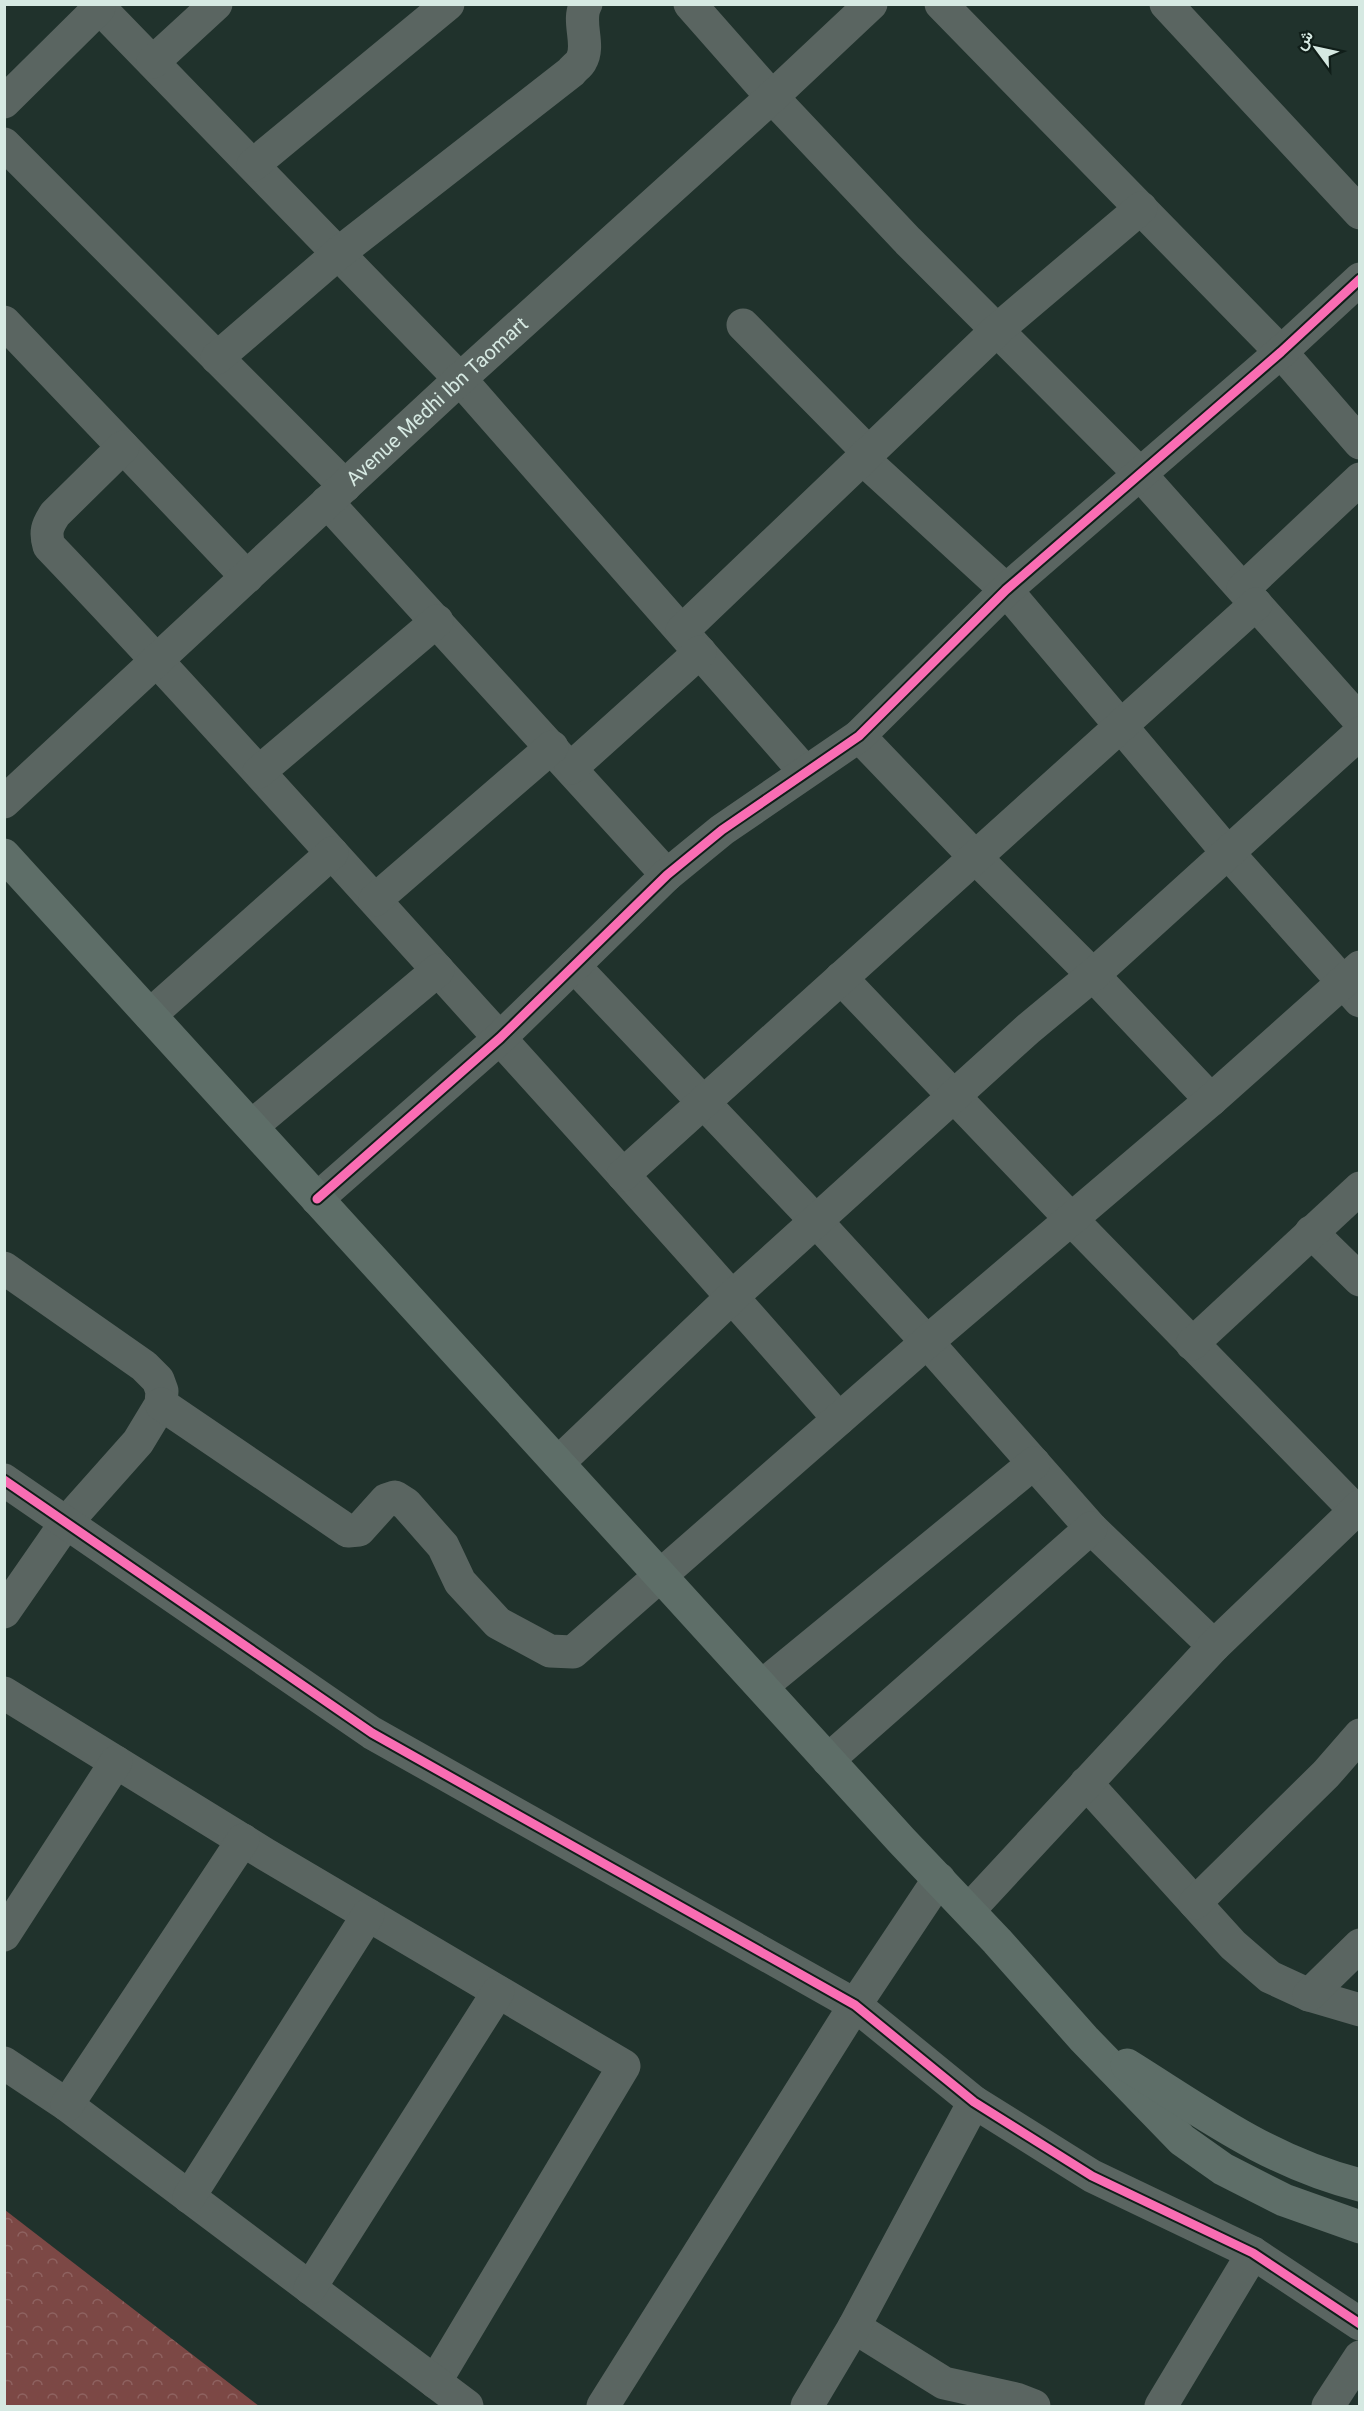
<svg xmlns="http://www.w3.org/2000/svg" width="1364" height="2411" font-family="Roboto,Vazirmatn,sans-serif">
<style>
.forest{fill:url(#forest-crowns)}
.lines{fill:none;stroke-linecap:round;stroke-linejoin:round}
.minor{stroke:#5a6561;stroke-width:33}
.major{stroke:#5e6e68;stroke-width:33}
.cycleway-casing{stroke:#101e19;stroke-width:13}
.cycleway{stroke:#f96db3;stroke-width:9}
.labels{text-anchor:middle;stroke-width:5;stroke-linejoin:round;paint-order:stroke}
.street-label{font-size:20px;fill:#d6e9e2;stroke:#101e19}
</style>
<defs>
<pattern id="forest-crowns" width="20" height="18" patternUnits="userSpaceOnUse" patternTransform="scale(1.5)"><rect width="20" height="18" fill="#7c4845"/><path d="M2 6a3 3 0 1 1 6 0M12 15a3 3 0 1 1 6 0" fill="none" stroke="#8e6260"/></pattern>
</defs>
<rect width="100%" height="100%" fill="#20322c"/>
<!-- forest -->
<polygon class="forest" points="4,2210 5,2210 259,2406 5,2406"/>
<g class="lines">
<!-- minor -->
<g class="minor">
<polyline points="96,4 460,379 805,772"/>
<polyline points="690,4 772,97 908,241 1140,474 1360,721"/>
<polyline points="941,4 1281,352 1360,443"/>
<polyline points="1166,4 1360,213"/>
<polyline points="153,62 216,4"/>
<polyline points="4,102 99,8"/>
<polyline points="4,144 345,486"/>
<polyline points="253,165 448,4"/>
<polyline points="4,322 247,577"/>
<polyline points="743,325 869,453"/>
<path d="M217 358 340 252 571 72C574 68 579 65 581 61 591 45 576 21 586 4"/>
<path d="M123 447 55 514C47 526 45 532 49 546 181 684 308 827 437 969 572 1118 707 1267 839 1419"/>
<polyline points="863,459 1006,590 1228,853 1360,1001"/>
<polyline points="327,502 667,875"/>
<polyline points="1243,589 1360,479"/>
<polyline points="682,631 997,330 1141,208"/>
<polyline points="859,736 976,858 1093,975 1211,1100"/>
<polyline points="571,768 700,652"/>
<polyline points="259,772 437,621"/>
<path id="s1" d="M4 802 460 379 772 97 871 4"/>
<polyline points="375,900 552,747"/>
<polyline points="574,966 816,1221 927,1342 1091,1528 1214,1646"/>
<polyline points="841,978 1071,1219 1355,1510"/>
<polyline points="150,1015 332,853"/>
<polyline points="252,1126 438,970"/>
<polyline points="623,1175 1256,604"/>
<polyline points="317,1199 500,1038 667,875 722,830 859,736 1006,590 1281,352 1360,279"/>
<polyline points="1311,1232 1360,1280"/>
<polyline points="4,1268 144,1366 158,1380 162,1391 161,1404 138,1442 65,1524 4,1612"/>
<polyline points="1192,1344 1360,1188"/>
<polyline points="161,1404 348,1531 359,1530 386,1500 395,1497 406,1504 443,1546 460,1582 498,1623 550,1651 573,1652 927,1342 1211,1100 1360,967"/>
<polyline points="558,1463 732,1297 1028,1029 1093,975 1360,733"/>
<polyline points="4,1480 372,1733 855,2005 974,2102 1092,2176 1253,2253 1360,2324"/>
<polyline points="762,1686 1034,1463"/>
<polyline points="4,1693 265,1854 624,2066 435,2382"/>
<polyline points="828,1760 1091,1528"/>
<polyline points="1086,1783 1233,1945 1270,1977 1309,1995 1360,2010"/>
<polyline points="1195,1903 1326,1774 1360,1735"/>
<polyline points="969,1910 1214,1646 1360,1506"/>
<polyline points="4,1935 116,1762"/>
<polyline points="1309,1995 1360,1945"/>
<polyline points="4,2063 67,2105 467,2406"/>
<polyline points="67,2105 243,1840"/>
<polyline points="189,2197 368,1915"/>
<polyline points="310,2288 498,1992"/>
<polyline points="854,2327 944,2383 1016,2399 1034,2406"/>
<polyline points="603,2406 855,2005 939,1879"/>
<polyline points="807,2406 854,2327 974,2102"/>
<polyline points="1161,2406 1253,2253"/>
<polyline points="1328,2406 1360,2357"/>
</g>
<!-- major -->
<g class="major">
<polyline points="4,855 902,1841 997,1941 1084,2039 1182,2140 1223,2169 1284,2200 1360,2227"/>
<path d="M1127 2065C1204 2113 1269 2162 1360 2185"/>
</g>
<!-- cycleway casing -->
<g class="cycleway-casing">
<g id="cycleway">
<polyline points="317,1199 500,1038 667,875 722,830 859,736 1006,590 1281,352 1360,279"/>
<polyline points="4,1480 372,1733 855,2005 974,2102 1092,2176 1253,2253 1360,2324"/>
</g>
</g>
<!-- cycleway -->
<use href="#cycleway" class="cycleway"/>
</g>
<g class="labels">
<!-- street labels -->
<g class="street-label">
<text dy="7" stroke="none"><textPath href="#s1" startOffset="590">Avenue Medhi Ibn Taomart</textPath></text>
</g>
</g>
<!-- border -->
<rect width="1364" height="2411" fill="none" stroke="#d6e9e2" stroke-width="12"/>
<!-- north arrow -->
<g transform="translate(1316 48) rotate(303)" stroke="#101e19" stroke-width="4.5" paint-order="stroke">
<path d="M0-4.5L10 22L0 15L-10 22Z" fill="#d6e9e2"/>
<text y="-9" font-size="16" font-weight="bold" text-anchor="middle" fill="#d6e9e2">ش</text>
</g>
</svg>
